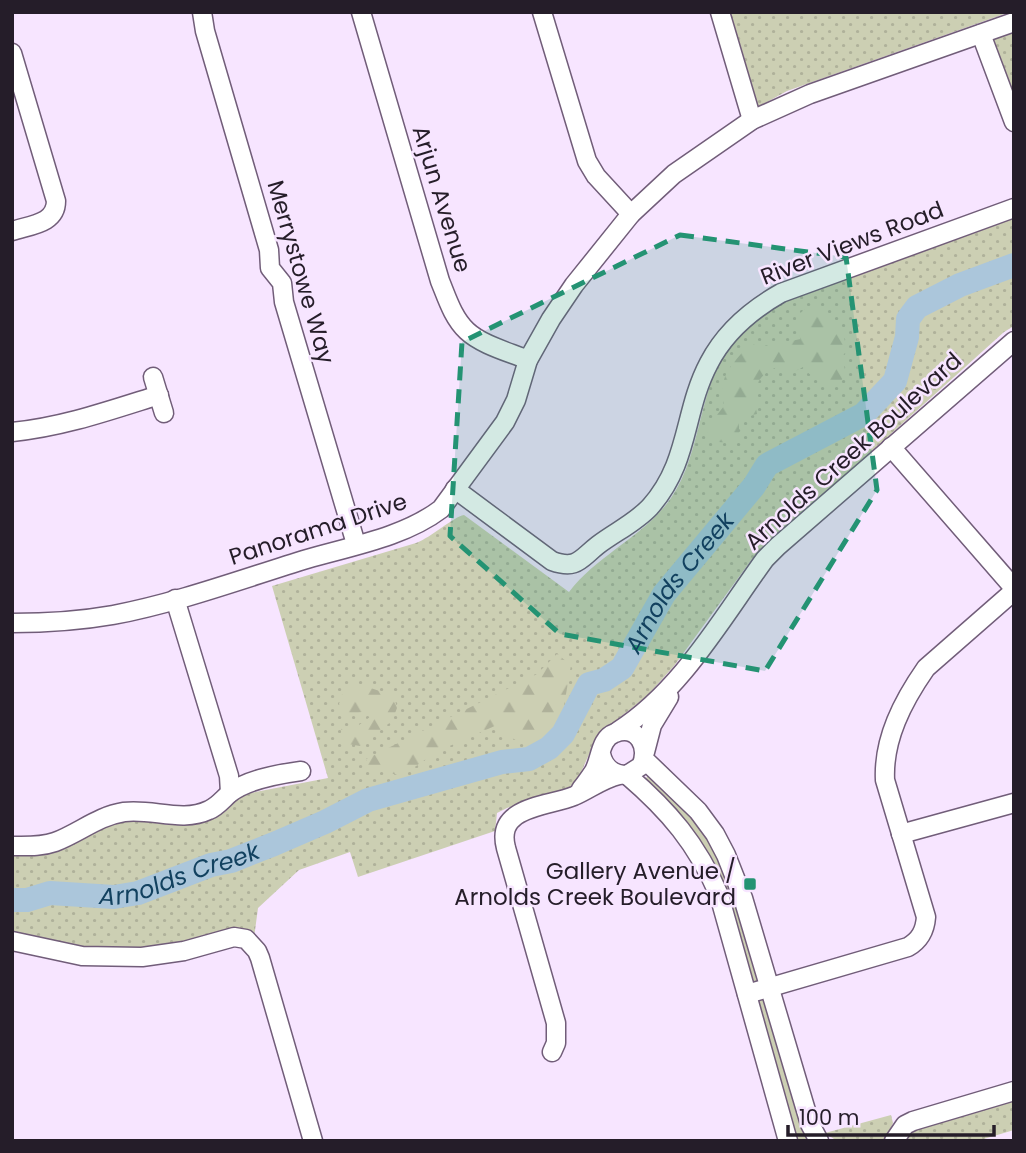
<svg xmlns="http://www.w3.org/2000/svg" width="1026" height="1153" font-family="Poppins,sans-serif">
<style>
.grass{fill:url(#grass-dots)}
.forest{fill:url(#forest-firs)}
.garden{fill:#cccfb3}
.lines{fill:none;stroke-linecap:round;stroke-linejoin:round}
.river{stroke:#abc6db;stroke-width:24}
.minor-casing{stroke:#715d79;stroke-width:21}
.minor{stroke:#fff;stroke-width:18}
.marked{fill:#249373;fill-opacity:0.2;stroke:#249373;stroke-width:5;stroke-dasharray:14 9;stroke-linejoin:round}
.poi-dot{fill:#249373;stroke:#f7e5ff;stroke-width:2.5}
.labels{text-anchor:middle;stroke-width:5;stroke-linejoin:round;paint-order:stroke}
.street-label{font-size:23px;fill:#251d29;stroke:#f7e5ff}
.poi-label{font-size:23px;fill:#251d29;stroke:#f7e5ff;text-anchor:end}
.water-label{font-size:24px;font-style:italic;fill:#12415f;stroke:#f7e5ff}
</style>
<defs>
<pattern id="grass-dots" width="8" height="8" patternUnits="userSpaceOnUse" patternTransform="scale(1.75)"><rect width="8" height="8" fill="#cccfb3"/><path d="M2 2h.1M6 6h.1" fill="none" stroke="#afb19a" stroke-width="1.8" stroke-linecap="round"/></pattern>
<pattern id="forest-firs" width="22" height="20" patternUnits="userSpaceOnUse" patternTransform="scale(1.75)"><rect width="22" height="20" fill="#cccfb3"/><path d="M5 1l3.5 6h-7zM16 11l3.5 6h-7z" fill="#afb19a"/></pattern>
</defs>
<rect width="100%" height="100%" fill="#f7e5ff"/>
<!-- grass -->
<g class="grass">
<polygon points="729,12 1010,12 787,91 758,107"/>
<polygon points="1014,30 1014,108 988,38"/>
<path d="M1014 214V326L1004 332 752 559 674 666 647 696 604 730 594 743 579 777 570 787 507 808 497 813 495 831 358 877 350 852 299 870 258 908 254 938 119 955 12 935V852L98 825 134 820 170 825 194 824 226 811 240 795 328 778 272 586 416 543C432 537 453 517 464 515L569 592C598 554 644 537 671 498 703 452 698 382 734 340 748 322 769 310 788 297Z"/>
<polygon points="1014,1097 1014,1130 977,1141 907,1141 912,1132 920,1124"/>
<polygon points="891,1115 893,1123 885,1141 837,1141 825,1133"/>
</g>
<!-- forest -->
<g class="forest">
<path d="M805 309H817L843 333 847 350 842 357 846 374 838 385C823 383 812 379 803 367L792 373 780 366C755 374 752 391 757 414L739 419V441C727 442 716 445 707 436L710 424 724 406C718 374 731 367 750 343L760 347 801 339 795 325 797 316Z"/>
<path d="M557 654 571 665 561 723 548 742C524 749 514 741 497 725L436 752 402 776 368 768 366 759 537 674Z"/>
<polygon points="362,685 394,696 397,708 392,721 360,746 342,743 341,729 359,725 370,717 362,712 345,716 339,704 344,688"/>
</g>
<!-- garden -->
<path class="garden" d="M651 770C663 789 680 804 695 821 709 837 719 854 729 873L813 1141H796L731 918 645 780Z"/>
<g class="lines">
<!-- river -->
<path class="river" id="s1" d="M12 900H27L50 893 114 897 138 893 211 865 231 861 274 844 325 822 368 800 502 762 529 759 549 748 563 734 589 684 604 680 622 668 664 594 754 486 767 465 864 414 895 381 907 337 908 319 917 307 960 285 1014 265"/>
<!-- minor casing -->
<g class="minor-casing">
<g id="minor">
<polyline points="202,12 205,31 269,250 270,268 282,283 284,302 356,544"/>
<path d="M361 12 440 281C447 298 453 318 467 331 482 345 509 352 528 360"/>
<polyline points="542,12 587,161 596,176 631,214"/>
<polyline points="720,12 752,120"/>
<polyline points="981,34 1014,122"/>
<path d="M12 53 56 201C56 224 30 225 12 231"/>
<polyline points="153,377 164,413"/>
<path d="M12 432C63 427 111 410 159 395"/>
<polyline points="891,447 1014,588"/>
<path d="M455 489 552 561C577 570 580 559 598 545 615 532 635 523 650 507 690 462 683 412 709 363 725 332 751 310 781 293L1014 208"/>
<polyline points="175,599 229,776 230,793"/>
<path d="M12 623C46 623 79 621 113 615 177 603 245 578 307 559 352 546 404 537 441 509L505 422 516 400 528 360 551 319 574 285 631 214 674 174 752 120 810 94 1014 22"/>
<path d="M618 731C681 691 722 618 765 559L778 546 1014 341"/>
<polyline points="645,752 652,725 669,697"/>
<polyline points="644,759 698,811 715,834 726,855 743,898 810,1124 819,1141"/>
<path d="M627 775C669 811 697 844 719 895L788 1141"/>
<path d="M581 789C586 783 590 777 594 771 601 758 600 738 615 733 638 724 650 748 641 766L627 775C613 775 604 768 601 754"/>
<polyline points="901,834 1014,803"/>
<path d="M12 846C26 846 41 847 55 842 79 833 98 816 124 812 152 808 182 823 209 810 217 807 223 799 230 793 248 779 279 774 301 771"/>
<polyline points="12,941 82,956 142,957 184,951 234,937 246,939 257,951 260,958 313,1141"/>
<path d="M747 994 908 947C920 940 925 931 926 917L885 780C883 739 903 701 926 668L1014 591"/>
<path d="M552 1052 556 1043V1023L506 848C495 806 547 807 574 796 590 789 602 779 619 775"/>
<polyline points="894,1141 905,1125 913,1121 1014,1091"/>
</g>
</g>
<!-- minor -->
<use href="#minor" class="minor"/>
</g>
<!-- marked area -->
<path class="marked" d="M680 235 846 257 877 490 765 671 560 634 450 536 462 342Z"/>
<!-- markers -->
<rect class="poi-dot" x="743" y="877" width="14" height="14" rx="3.5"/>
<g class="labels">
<!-- street labels -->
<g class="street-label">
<text transform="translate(442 199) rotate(73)" y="8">Arjun Avenue</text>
<text transform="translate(852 243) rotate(-21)" y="8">River Views Road</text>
<text transform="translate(301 272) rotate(74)" y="8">Merrystowe Way</text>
<text transform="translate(853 451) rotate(-42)" y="8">Arnolds Creek Boulevard</text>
<text transform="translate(318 529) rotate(-18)" y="8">Panorama Drive</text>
</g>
<!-- poi labels -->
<g class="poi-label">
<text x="736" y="879">Gallery Avenue /<tspan x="736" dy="26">Arnolds Creek Boulevard</tspan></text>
</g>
<!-- water labels -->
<g class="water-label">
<text dy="8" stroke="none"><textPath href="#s1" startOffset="782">Arnolds Creek</textPath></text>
<text dy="8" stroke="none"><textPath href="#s1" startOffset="172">Arnolds Creek</textPath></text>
</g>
</g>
<!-- border -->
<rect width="1026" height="1153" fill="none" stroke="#251d29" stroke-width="28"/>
<!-- scale -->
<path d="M788 1125v10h206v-10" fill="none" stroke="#251d29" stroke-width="3.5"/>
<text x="799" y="1125" font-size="21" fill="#251d29" stroke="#f7e5ff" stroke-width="5" paint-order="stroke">100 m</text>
</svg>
